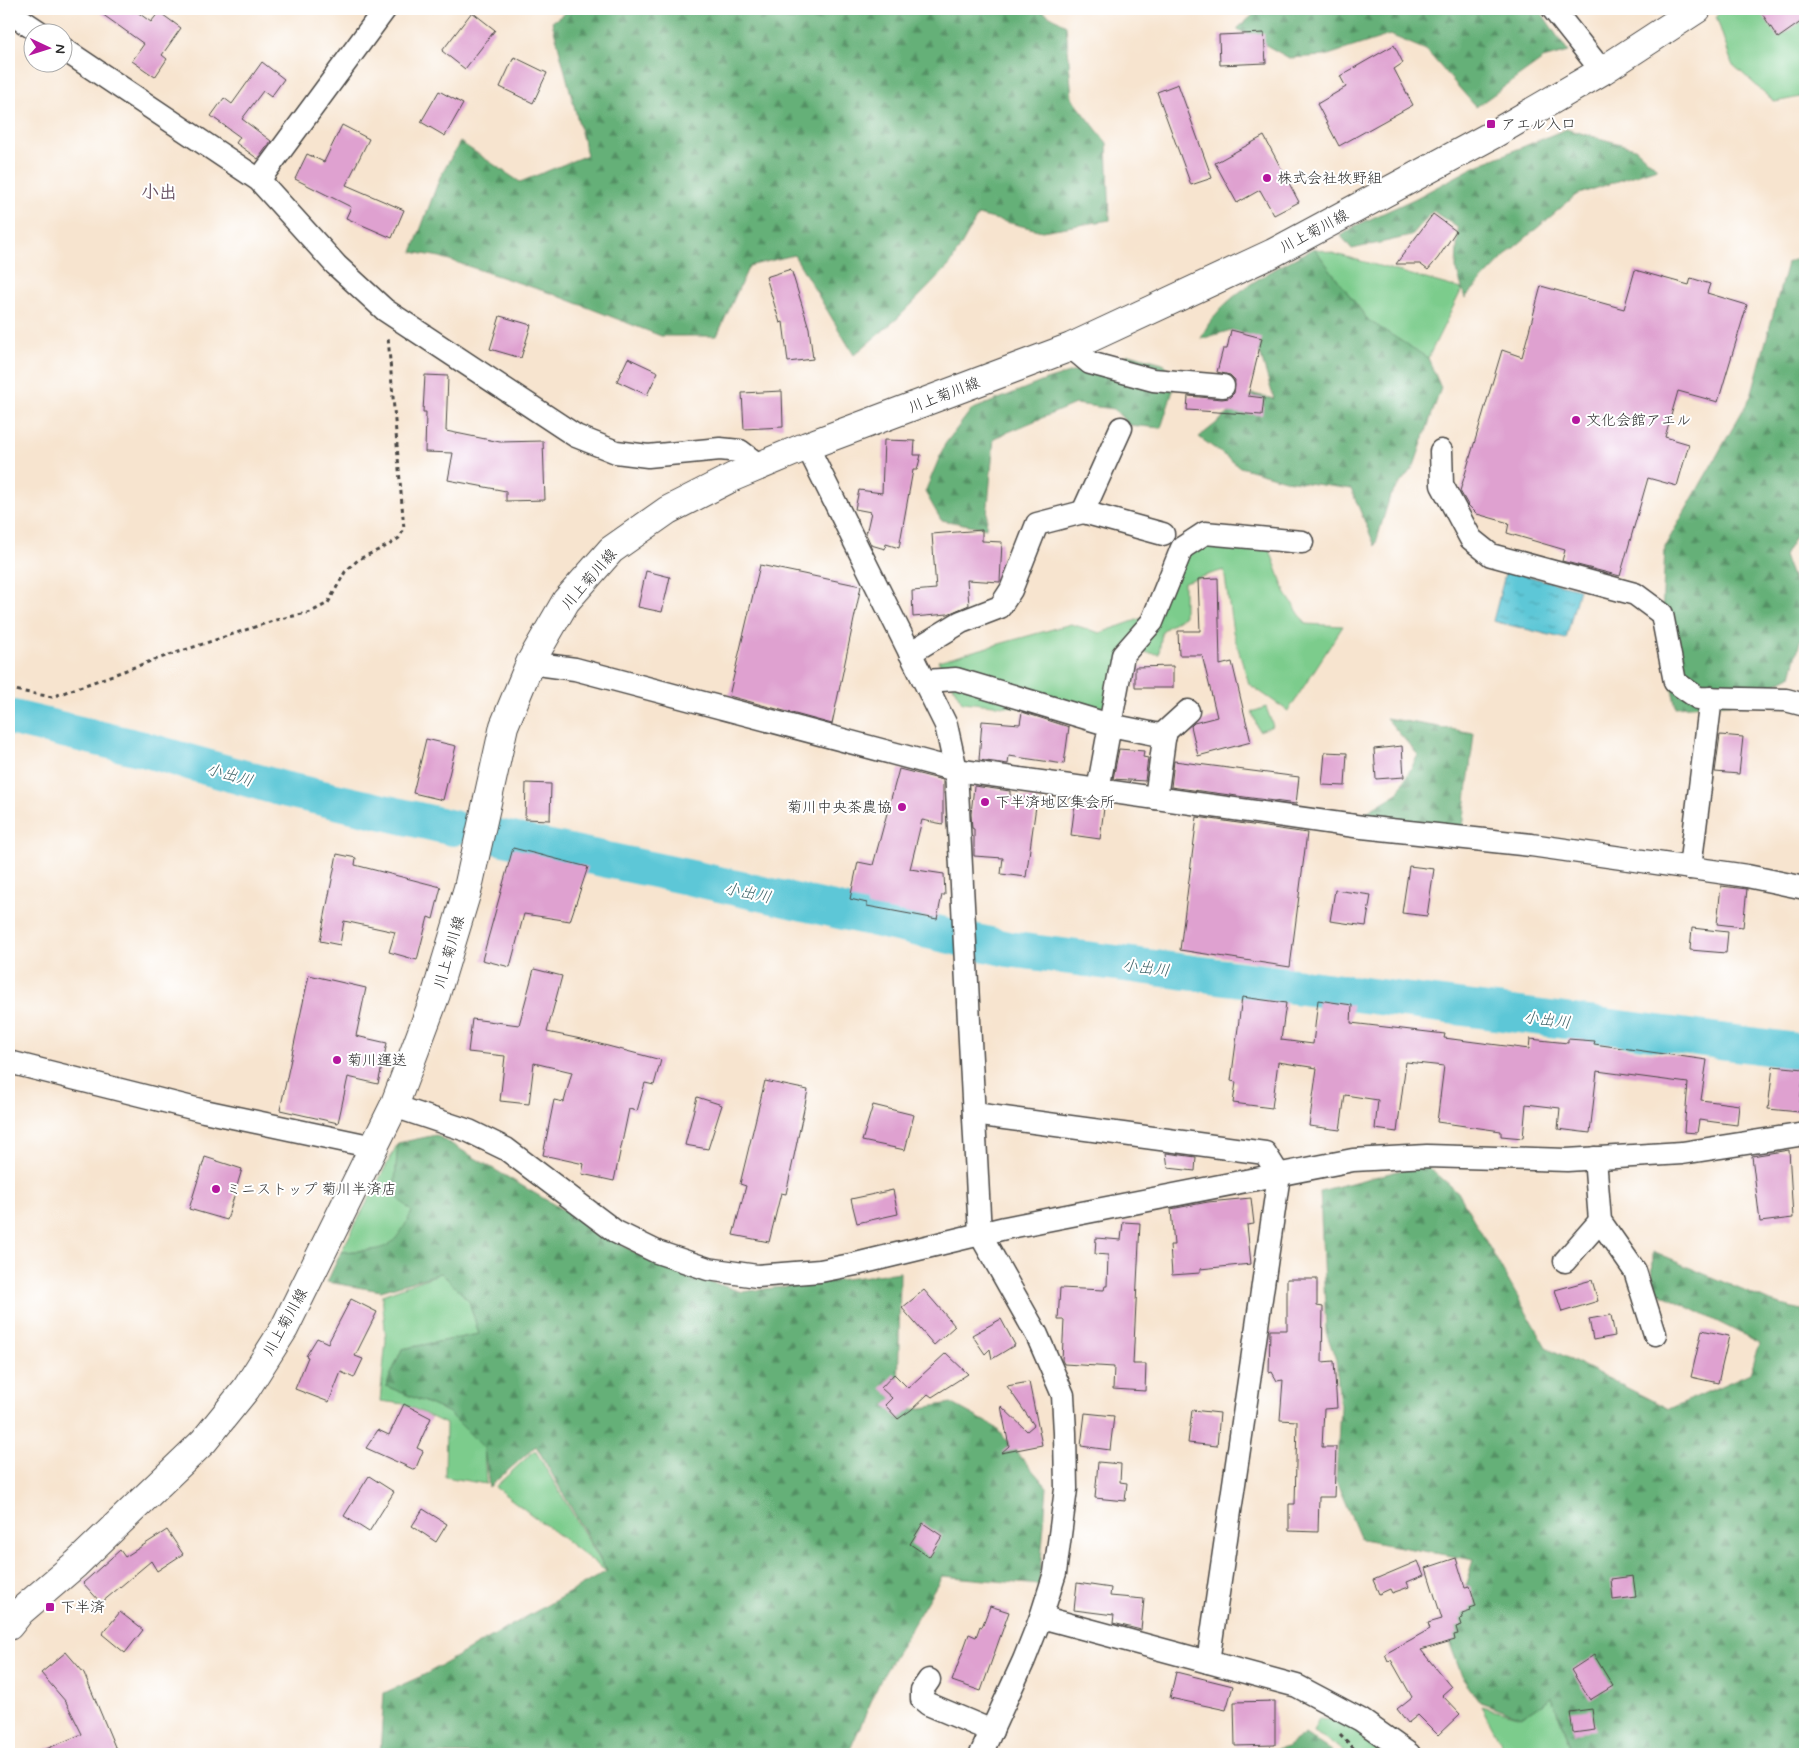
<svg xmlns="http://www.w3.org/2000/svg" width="1814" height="1763" font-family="Mynerve,'Klee One',sans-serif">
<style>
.grass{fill:#7ccc8c;stroke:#547c5c}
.forest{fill:url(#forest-firs);stroke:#486e52}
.water{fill:url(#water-ripples);stroke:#447981}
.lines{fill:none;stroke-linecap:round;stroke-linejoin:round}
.river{stroke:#5dc7d7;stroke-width:36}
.building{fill:#dfa1d0}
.minor-casing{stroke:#4a4744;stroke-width:25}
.major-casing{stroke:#4a4744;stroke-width:30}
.path{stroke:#4a4744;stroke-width:3;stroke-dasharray:4 4;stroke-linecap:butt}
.minor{stroke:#fff;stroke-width:22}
.major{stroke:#fff;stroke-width:28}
.poi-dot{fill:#b5179e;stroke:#fff;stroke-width:2}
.labels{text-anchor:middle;stroke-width:4;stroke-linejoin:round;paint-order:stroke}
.poi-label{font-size:15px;fill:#2b2b2b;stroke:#fff;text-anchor:start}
.street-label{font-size:15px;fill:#2b2b2b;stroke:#fff}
.water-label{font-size:16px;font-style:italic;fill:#3c6267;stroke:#fff}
.quarter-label{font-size:18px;font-weight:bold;fill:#6a5465;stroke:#fff}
</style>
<defs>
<pattern id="forest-firs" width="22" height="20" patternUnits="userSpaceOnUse" patternTransform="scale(1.25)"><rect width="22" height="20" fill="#65b078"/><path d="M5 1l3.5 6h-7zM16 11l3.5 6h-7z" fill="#538f63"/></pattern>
<pattern id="water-ripples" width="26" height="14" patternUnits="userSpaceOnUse" patternTransform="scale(1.25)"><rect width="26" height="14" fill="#5dc7d7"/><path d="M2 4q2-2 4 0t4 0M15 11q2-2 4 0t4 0" fill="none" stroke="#4da2af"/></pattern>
</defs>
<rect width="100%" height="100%" fill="#fff"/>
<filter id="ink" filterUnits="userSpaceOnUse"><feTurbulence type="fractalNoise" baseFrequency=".02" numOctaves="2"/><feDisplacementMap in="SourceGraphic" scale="10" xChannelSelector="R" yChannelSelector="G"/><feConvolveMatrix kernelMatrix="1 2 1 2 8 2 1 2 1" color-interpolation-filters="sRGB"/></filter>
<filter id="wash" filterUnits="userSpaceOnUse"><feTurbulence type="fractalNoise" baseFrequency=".0096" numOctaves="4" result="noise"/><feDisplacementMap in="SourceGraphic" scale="20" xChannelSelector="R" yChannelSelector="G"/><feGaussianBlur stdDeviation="1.12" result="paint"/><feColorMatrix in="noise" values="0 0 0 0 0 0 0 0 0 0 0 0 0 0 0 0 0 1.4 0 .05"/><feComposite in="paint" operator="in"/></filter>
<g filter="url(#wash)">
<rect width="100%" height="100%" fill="#f7e4cf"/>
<!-- grass -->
<g class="grass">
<polygon points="1724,9 1805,9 1805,96 1775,102 1732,64 1716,16"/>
<polygon points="1314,248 1462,289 1428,358 1400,345 1368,320"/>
<polygon points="1267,542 1286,594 1306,624 1343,626 1288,711 1249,684 1233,632 1224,570 1184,582 1184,616 1162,631 1159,654 1137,652 1109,716 962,702 938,661 1071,624 1100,633 1145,617 1175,546"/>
<polygon points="1266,707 1273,726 1259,731 1252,712"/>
<polygon points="398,1143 394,1194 412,1212 402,1233 385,1249 341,1252"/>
<polygon points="441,1273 469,1301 479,1334 402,1349 386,1386 448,1412 484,1448 486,1484 445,1477 446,1424 404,1404 380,1401 386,1340 382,1295"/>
<polygon points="535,1450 607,1572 495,1487"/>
<polygon points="1552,1697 1572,1752 1566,1754 1507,1754 1481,1706 1522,1717"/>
<polygon points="1319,1718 1345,1720 1394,1754 1346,1754 1330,1741 1313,1732"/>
</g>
<!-- forest -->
<g class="forest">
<polygon points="571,9 1038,9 1066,25 1072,98 1107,143 1110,220 1042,231 978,215 950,265 899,317 854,355 794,255 749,266 717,336 661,336 553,294 440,257 412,252 440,177 460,142 520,182 587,155 552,22"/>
<polygon points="1260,9 1539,9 1568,52 1543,59 1476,107 1426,50 1390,35 1325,56 1289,58 1237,29"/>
<polygon points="1566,129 1635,148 1657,168 1576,195 1509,252 1465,298 1456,268 1458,228 1433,211 1411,236 1352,249 1341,236 1355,226 1414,199 1474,167"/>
<path d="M1314 248 1368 320 1428 358 1441 388 1414 466 1390 496 1375 546 1351 489 1285 480 1240 467 1199 437 1253 394 1274 399 1256 340 1231 330 1201 339C1217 296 1275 269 1314 248Z"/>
<polygon points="1805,254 1805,519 1784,556 1805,610 1805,622 1791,676 1738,703 1676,707 1661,640 1665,546 1751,396 1787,263"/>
<polygon points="1130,354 1163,363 1176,381 1161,428 1129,425 1114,409 1075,404 994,438 986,528 941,520 925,492 945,444 971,410 1046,380"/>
<polygon points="1386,718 1474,733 1463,827 1360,816 1398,793 1418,755"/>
<path d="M436 1135 653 1263 742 1292 900 1272 898 1412 951 1403 995 1427 1047 1487 1039 1585 942 1576 881 1679 848 1754H380L384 1693 426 1674 607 1571 536 1446 489 1487 484 1448 448 1412 386 1386 402 1349 479 1334 469 1301 441 1273 381 1291 327 1282 341 1252C384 1249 391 1254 412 1212L394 1194 398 1143Z"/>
<polygon points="1425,1164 1458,1192 1546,1347 1669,1409 1750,1373 1760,1343 1652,1289 1653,1252 1770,1302 1805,1311 1805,1754 1568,1754 1572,1751 1552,1697 1522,1717 1480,1702 1463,1679 1449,1641 1474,1560 1361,1540 1336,1481 1340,1406 1336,1360 1326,1332 1320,1191"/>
<polygon points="1305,1734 1331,1751 1331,1754 1262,1754 1287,1747"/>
</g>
<!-- water -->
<polygon class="water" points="1506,571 1579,589 1566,639 1493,621"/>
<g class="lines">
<!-- river -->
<g class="river">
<polyline points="9,717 143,749 283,789 453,828"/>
<polyline points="494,836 692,878 1008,949 1805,1052"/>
</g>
</g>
<g id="blocks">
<!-- building -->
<g class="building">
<polygon points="95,9 133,9 151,22 159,12 181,28 162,55 167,59 155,77 132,61 144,44"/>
<polygon points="1759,9 1805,9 1805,19 1778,38"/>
<polygon points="472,12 495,30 465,69 442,51"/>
<polygon points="1264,33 1266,63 1220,65 1219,35"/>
<polygon points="1394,45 1403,63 1394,69 1413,105 1339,146 1317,104 1346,87 1340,76"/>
<polygon points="514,57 547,73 533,103 500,87"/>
<polygon points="262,62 284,79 271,97 263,91 242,119 271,141 258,159 236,143 240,137 211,116 224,98 232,104"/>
<polygon points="1178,84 1212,178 1191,185 1157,92"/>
<polygon points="439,91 463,104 445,136 421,122"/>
<polygon points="342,125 369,139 346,185 404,210 392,238 346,218 351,207 295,179 307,154 324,162"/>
<polygon points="1264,136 1299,202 1274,215 1260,190 1237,203 1215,163"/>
<polygon points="1433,214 1456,231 1438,258 1428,270 1420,264 1396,264"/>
<polygon points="791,269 809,328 813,359 788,362 783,322 780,323 766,277"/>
<polygon points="1635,270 1689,285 1691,278 1710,284 1707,293 1747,305 1718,402 1678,391 1665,437 1689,444 1677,486 1648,478 1620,576 1562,561 1565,550 1507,533 1509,523 1477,514 1468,505 1460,491 1502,350 1522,357 1541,286 1624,309"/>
<polygon points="500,316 531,325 521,358 490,349"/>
<polygon points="1231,330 1262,338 1248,396 1264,398 1262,415 1187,410 1188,396 1222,399 1229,398 1234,393 1235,380 1230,375 1217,372 1223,349 1227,349"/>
<polygon points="628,358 658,372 647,395 617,381"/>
<polygon points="425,375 448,376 446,431 500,442 543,441 545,500 506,501 506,491 448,480 453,453 425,452 426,412 423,412"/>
<polygon points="782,391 783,427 744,429 742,393"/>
<polygon points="884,440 915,441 914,455 921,455 917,470 913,470 899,548 886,544 885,549 871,545 866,534 871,512 855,509 859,490 882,493"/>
<polygon points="982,530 982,541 1002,542 1000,582 967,580 969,605 948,614 913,617 912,591 936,589 932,534"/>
<polygon points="760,565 861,586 832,724 729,696"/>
<polygon points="646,571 670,577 662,612 638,607"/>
<polygon points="1218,578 1220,665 1232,662 1251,742 1198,756 1191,726 1194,723 1217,717 1202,655 1179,655 1178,631 1200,631 1198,579"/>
<polygon points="1173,666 1173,688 1135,688 1135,667"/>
<polygon points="1022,712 1069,727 1064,764 1009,756 1008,764 979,760 982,721 1020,724"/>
<polygon points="1720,735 1743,737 1739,774 1715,772"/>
<polygon points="426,739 456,746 443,800 413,793"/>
<polygon points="1402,746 1404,777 1376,779 1374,749"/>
<polygon points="1119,749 1144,751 1143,757 1148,758 1145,781 1113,779"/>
<polygon points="1325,752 1347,753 1345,786 1322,785"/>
<polygon points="1174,761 1299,777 1296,804 1171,787"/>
<polygon points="899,769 943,780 943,824 922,820 910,869 944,874 945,895 942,895 937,919 867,906 867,903 850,899 858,862 873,865"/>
<polygon points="526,783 551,784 550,820 525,819"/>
<polygon points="974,786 1010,791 1010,796 1037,799 1026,877 1001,874 1003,858 974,856 974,829 972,828 971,814"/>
<polygon points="1075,804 1104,808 1100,839 1071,835"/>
<polygon points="1197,817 1307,833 1290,967 1180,950"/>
<polygon points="513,848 588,867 570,921 524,914 510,967 482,960"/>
<polygon points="337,854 356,858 355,865 441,887 433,919 428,917 417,960 389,952 395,932 344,921 340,945 320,941"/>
<polygon points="1409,866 1434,869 1427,916 1402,913"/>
<polygon points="1721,886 1747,889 1743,927 1717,924"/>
<polygon points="1335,890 1371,895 1366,926 1330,921"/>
<polygon points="1692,928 1728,932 1726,953 1690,950"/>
<polygon points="534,969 562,976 547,1032 581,1039 661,1060 654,1085 645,1083 637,1111 629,1109 614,1181 582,1174 584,1164 543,1155 554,1100 564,1102 572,1072 534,1063 529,1104 500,1101 505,1056 468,1052 472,1019 519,1025"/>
<polygon points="309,975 366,988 356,1036 387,1043 378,1084 348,1077 338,1123 280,1110"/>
<polygon points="1242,997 1286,1003 1281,1040 1313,1044 1318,1000 1352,1005 1351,1023 1445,1034 1444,1038 1529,1049 1530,1039 1568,1043 1568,1039 1595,1041 1594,1044 1707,1060 1701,1100 1739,1105 1737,1125 1699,1120 1697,1133 1684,1132 1688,1083 1597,1071 1590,1133 1558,1129 1560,1108 1526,1104 1523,1138 1501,1136 1501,1131 1437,1122 1444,1066 1406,1062 1397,1132 1375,1129 1378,1100 1345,1095 1340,1130 1309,1126 1317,1068 1278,1062 1272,1108 1233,1103 1236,1082 1231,1081"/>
<polygon points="1773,1066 1804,1069 1799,1112 1768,1109"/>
<polygon points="765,1081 808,1090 786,1194 781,1193 769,1242 733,1235 746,1186 740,1184"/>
<polygon points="697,1097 722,1105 708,1149 685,1145"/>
<polygon points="873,1105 914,1115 905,1150 862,1141"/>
<polygon points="1789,1150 1793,1218 1760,1222 1752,1156"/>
<polygon points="1166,1153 1196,1157 1195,1171 1168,1168"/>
<polygon points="205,1157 242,1169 227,1220 189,1209"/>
<polygon points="893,1190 898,1214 857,1223 851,1199"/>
<polygon points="1251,1198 1254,1224 1247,1225 1251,1264 1200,1269 1200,1273 1172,1275 1170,1245 1174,1245 1171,1209 1208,1202"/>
<polygon points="1123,1222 1140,1223 1133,1364 1146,1364 1145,1391 1113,1389 1114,1367 1064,1364 1062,1360 1064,1320 1058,1320 1060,1288 1104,1290 1105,1286 1107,1286 1108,1255 1095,1254 1096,1238 1121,1240"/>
<polygon points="1287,1279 1317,1279 1317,1306 1323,1307 1322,1362 1334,1361 1337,1408 1324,1409 1322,1447 1336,1447 1334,1497 1319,1497 1318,1532 1289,1531 1289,1504 1295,1504 1297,1421 1280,1420 1283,1380 1277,1381 1272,1372 1269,1373 1270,1330 1287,1330"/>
<polygon points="1592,1280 1598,1301 1562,1312 1555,1290"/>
<polygon points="924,1290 955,1326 934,1345 902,1308"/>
<polygon points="351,1299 377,1312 355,1356 363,1359 354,1378 341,1372 329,1402 295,1389 308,1357 306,1356 317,1338 328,1343"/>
<polygon points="1611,1315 1615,1336 1593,1340 1589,1319"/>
<polygon points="1001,1319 1015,1345 992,1359 990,1349 985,1354 972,1335"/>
<polygon points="1702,1330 1729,1336 1718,1383 1691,1377"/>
<polygon points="946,1353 968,1374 932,1397 928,1394 911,1410 898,1419 885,1405 892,1398 881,1388 894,1374 908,1388"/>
<polygon points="1029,1382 1042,1445 1001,1453 1009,1446 1001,1406 1027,1431 1034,1425 1007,1386"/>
<polygon points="404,1404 431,1418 417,1448 423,1451 415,1470 366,1448 378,1430 389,1435"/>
<polygon points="1192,1410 1220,1413 1217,1446 1188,1443"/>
<polygon points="1085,1413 1114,1416 1110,1450 1081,1446"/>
<polygon points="1098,1462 1121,1464 1120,1482 1127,1483 1125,1501 1095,1498"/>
<polygon points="369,1476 394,1492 369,1532 344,1516"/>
<polygon points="423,1509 447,1524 436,1542 412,1526"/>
<polygon points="923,1523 942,1536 929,1557 910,1544"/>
<polygon points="167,1530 183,1554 157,1571 151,1561 101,1603 83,1583 120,1550 125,1557"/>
<polygon points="1456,1558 1465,1587 1470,1586 1476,1606 1470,1608 1471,1611 1462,1614 1463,1618 1460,1619 1462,1625 1456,1627 1458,1634 1454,1635 1455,1640 1421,1650 1451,1687 1442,1695 1460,1714 1438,1735 1418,1715 1408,1723 1397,1709 1412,1697 1391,1660 1388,1661 1385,1654 1430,1629 1428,1623 1442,1619 1426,1568"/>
<polygon points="1418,1561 1424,1575 1407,1582 1409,1587 1392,1593 1390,1589 1379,1594 1373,1580"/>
<polygon points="1633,1576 1636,1597 1613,1600 1611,1579"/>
<polygon points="1077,1583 1111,1588 1110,1596 1144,1599 1141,1630 1113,1623 1114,1615 1074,1610"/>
<polygon points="990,1606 1009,1612 981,1691 952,1681 969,1634 976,1637 980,1626 982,1627"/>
<polygon points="120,1612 143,1630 125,1653 102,1634"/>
<polygon points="66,1652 84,1673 118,1754 34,1754 82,1734 66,1702 41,1673"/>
<polygon points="1594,1655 1613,1686 1590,1700 1571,1670"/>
<polygon points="1176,1672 1233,1686 1226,1710 1170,1698"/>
<polygon points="1275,1701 1275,1745 1235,1746 1234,1702"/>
<polygon points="1592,1709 1595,1730 1573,1733 1570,1712"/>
</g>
</g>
</g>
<g filter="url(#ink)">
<use href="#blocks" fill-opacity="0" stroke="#4a4744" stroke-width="1"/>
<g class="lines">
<!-- minor casing -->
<g class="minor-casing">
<g id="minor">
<polyline points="1553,9 1602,71"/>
<polyline points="9,12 39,32"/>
<polyline points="62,48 259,180 336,265 385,310 576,436 616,452 648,456 720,449 740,451 761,467"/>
<polyline points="259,180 385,9"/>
<polyline points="1071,347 1090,363 1153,380 1223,386"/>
<polyline points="1121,428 1083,512 1163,534"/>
<polyline points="807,446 946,725 956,770 980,1234 1037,1335 1063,1395 1065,1433 1066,1489 1055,1573 1041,1617 1024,1660 981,1754"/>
<polyline points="1441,451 1442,485 1471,539 1491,555 1635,594 1662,614 1675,682 1698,698 1786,700 1805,705"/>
<polyline points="910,653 961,622 1000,607 1011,590 1037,524 1083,512"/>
<polyline points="530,663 575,669 956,770 1362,827 1531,845 1747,876 1805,888"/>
<polyline points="926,681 956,679 1110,725 1165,736"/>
<polyline points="1098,790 1123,655 1152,622 1182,548 1205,533 1302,542"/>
<polyline points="1156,798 1165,732 1188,711"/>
<polyline points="1690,868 1711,698"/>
<polyline points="9,1062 204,1111 374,1147"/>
<polyline points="394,1106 469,1131 506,1149 616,1232 657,1252 708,1269 757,1276 820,1271 856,1264 1005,1228 1353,1160 1427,1156 1567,1160 1682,1153 1805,1134"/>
<polyline points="974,1114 1265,1153 1279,1175 1208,1662"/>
<polyline points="1595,1158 1600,1221 1635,1271 1655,1334"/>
<polyline points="1565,1261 1600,1221"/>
<polyline points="1041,1617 1297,1686 1361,1720 1409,1754"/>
<polyline points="929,1680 922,1690 922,1699 928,1704 992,1731"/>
</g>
</g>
<!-- major casing -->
<g class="major-casing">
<polyline id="major" points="9,1626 21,1611 76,1564 204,1441 246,1389 284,1329 394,1106 436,994 468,888 504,726 530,663 566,601 611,550 668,510 733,477 807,446 1071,347 1273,253 1494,134 1602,71 1697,9"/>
</g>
<!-- path -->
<g class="path">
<polyline points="9,689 52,697 154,660 276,620 311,612 328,603 345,572 359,559 389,545 399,538 404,529 388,337"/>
<polyline points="1340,1734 1359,1754"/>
</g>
<!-- minor -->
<use href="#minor" class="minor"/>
<!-- major -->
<use href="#major" class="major"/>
</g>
</g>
<!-- markers -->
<g class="poi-dot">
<rect x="1486" y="119" width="10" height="10" rx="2.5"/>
<circle cx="1267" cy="178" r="5"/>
<circle cx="1576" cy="420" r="5"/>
<circle cx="985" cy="802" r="5"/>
<circle cx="902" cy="807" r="5"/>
<circle cx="337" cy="1060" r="5"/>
<circle cx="216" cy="1189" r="5"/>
<rect x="45" y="1602" width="10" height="10" rx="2.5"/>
</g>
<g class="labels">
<!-- poi labels -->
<g class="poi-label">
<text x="1501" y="129">アエル入口</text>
<text x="1277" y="183">株式会社牧野組</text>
<text x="1586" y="425">文化会館アエル</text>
<text x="995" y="807">下半済地区集会所</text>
<text x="892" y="812" text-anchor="end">菊川中央茶農協</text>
<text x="347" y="1065">菊川運送</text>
<text x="226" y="1194">ミニストップ 菊川半済店</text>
<text x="60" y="1612">下半済</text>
</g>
<!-- street labels -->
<g class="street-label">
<text transform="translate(1314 231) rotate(-28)" y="5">川上菊川線</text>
<text transform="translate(944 395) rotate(-21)" y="5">川上菊川線</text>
<text transform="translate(589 579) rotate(-49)" y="5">川上菊川線</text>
<text transform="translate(449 952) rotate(-74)" y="5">川上菊川線</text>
<text transform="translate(285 1322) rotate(-61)" y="5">川上菊川線</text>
</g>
<!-- water labels -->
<g class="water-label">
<text transform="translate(230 774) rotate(16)" y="6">小出川</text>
<text transform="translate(748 892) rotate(12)" y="6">小出川</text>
<text transform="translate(1146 967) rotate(7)" y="6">小出川</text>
<text transform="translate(1547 1019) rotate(7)" y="6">小出川</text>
</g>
<!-- quarter labels -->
<g class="quarter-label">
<text x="159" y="198">小出</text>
</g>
</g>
<!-- margin -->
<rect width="1814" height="1763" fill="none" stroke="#fff" stroke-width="30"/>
<!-- north arrow -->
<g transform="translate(48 48) rotate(94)"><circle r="24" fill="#ffffff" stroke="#aaaaaa"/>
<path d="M0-4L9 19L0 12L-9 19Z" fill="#b5179e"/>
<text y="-8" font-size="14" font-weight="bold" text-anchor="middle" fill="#2b2b2b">N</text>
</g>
</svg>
